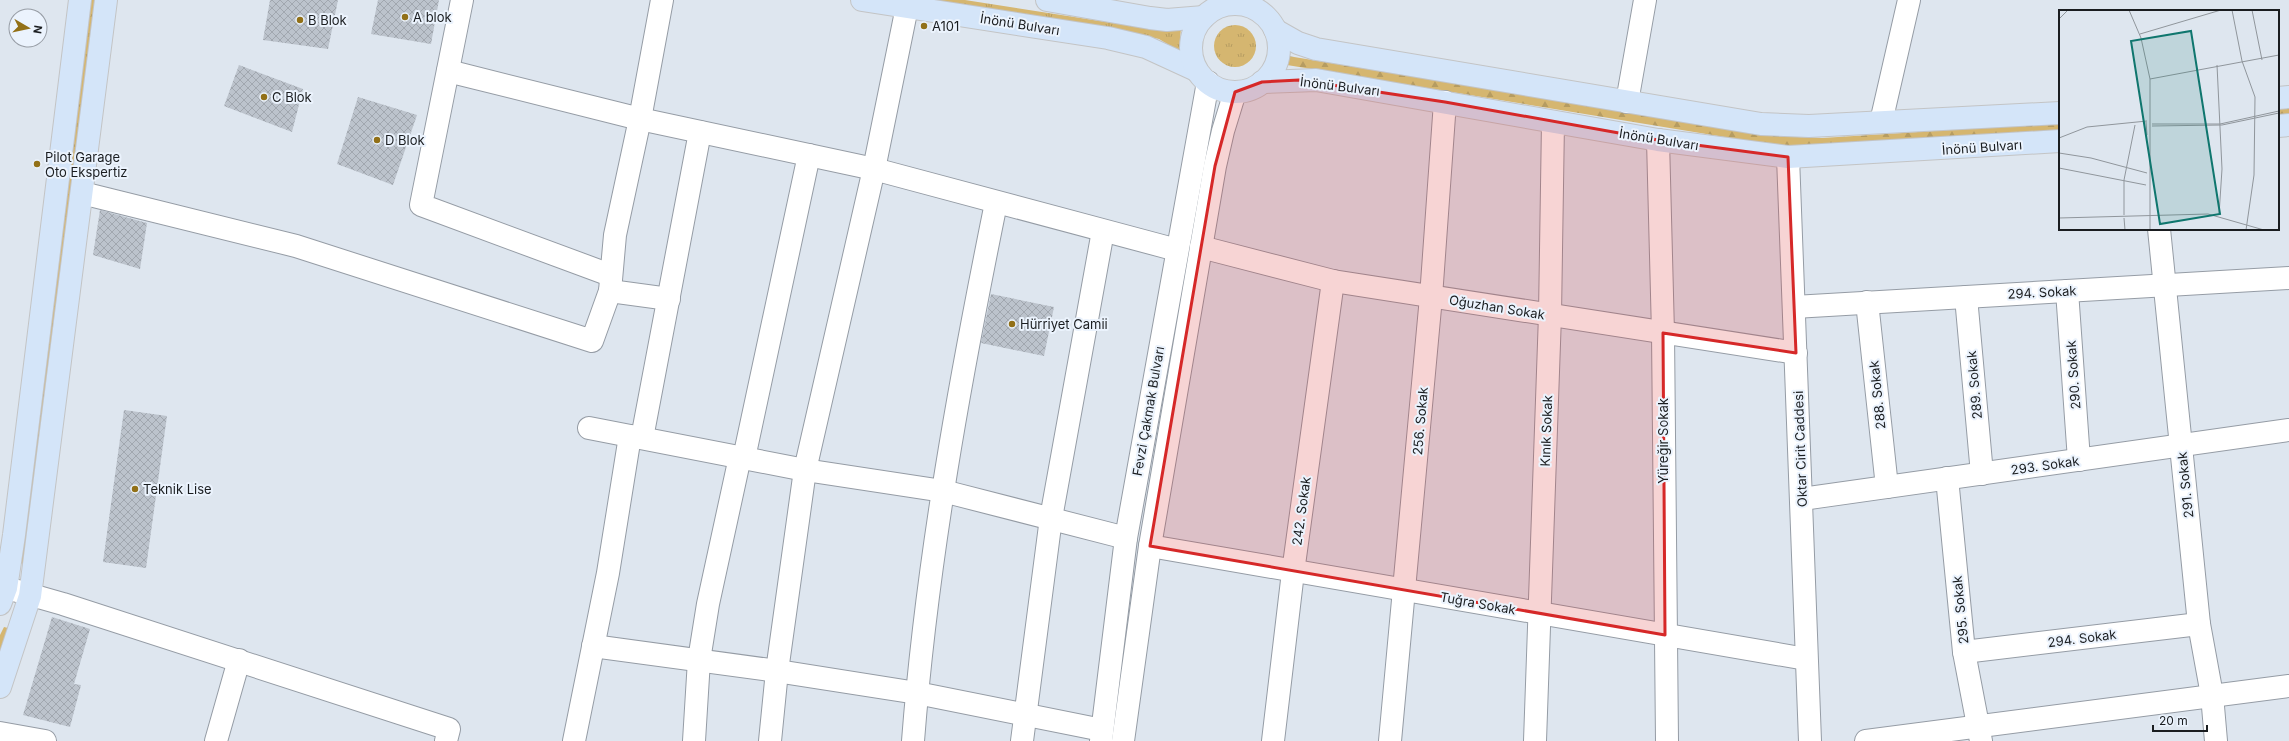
<svg xmlns="http://www.w3.org/2000/svg" width="2289" height="741" font-family="Inter,sans-serif">
<style>
.grass{fill:url(#grass-tufts)}
.forest{fill:url(#forest-firs)}
.building{fill:url(#building-cross-hatch)}
.lines{fill:none;stroke-linecap:round;stroke-linejoin:round}
.minor-casing{stroke:#959ca5;stroke-width:24}
.major-casing{stroke:#c3c4c5;stroke-width:24}
.minor{stroke:#fff;stroke-width:22}
.major{stroke:#d4e5f9;stroke-width:22}
.marked{fill:#d62828;fill-opacity:0.2;stroke:#d62828;stroke-width:3;stroke-linejoin:round}
.poi-dot{fill:#927017;stroke:#ebf3fd;stroke-width:1.5}
.labels{text-anchor:middle;stroke-width:4;stroke-linejoin:round;paint-order:stroke}
.poi-label{font-size:13px;fill:#1a1d20;stroke:#ebf3fd;text-anchor:start}
.street-label{font-size:13px;fill:#1a1d20;stroke:#ebf3fd}
.inset-road{fill:none;stroke:#90969c;stroke-width:1}
.view{fill:#0f766e;fill-opacity:0.15;stroke:#0f766e;stroke-width:2}
.inset-edge{fill:none;stroke:#1a1d20;stroke-width:2}
</style>
<defs>
<pattern id="grass-tufts" width="24" height="20" patternUnits="userSpaceOnUse"><rect width="24" height="20" fill="#d5b670"/><path d="M3 7l-1-3M5 7V3M7 7l1-3M15 17l-1-3M17 17v-4M19 17l1-3" fill="none" stroke="#b69c61"/></pattern>
<pattern id="forest-firs" width="22" height="20" patternUnits="userSpaceOnUse"><rect width="22" height="20" fill="#d5b670"/><path d="M5 1l3.5 6h-7zM16 11l3.5 6h-7z" fill="#b69c61"/></pattern>
<pattern id="building-cross-hatch" width="8" height="8" patternUnits="userSpaceOnUse"><rect width="8" height="8" fill="#bcc3cc"/><path d="M0 0l8 8M0 8l8-8" fill="none" stroke="#a1a7af"/></pattern>
</defs>
<rect width="100%" height="100%" fill="#dee6ef"/>
<!-- grass -->
<g class="grass">
<polygon points="90,0 95,0 23,563 20,564"/>
<polygon points="923,0 965,0 1158,30 1181,28 1179,51 1159,39 1109,28"/>
<circle cx="1235" cy="46" r="21"/>
<polygon points="4,627 8,628 0,655 0,635"/>
</g>
<!-- forest -->
<g class="forest">
<polygon points="1288,56 1774,136 1822,138 2060,123 2060,131 1795,147 1773,145 1287,65"/>
<polygon points="2289,107 2289,115 2278,115 2278,108"/>
</g>
<!-- building -->
<g class="building">
<polygon points="270,0 338,0 328,49 263,40"/>
<polygon points="378,0 439,0 431,44 371,34"/>
<polygon points="239,65 303,89 292,132 224,106"/>
<polygon points="358,97 417,115 393,185 337,164"/>
<polygon points="100,210 147,223 140,269 93,255"/>
<polygon points="991,294 1054,307 1044,356 981,343"/>
<polygon points="124,410 167,416 146,568 103,562"/>
<polygon points="52,617 90,629 74,684 81,685 70,727 23,715"/>
</g>
<g class="lines">
<!-- minor casing -->
<g class="minor-casing">
<g id="minor">
<polyline points="462,0 421,205 610,275"/>
<polyline points="448,71 640,119 874,169 1177,250"/>
<polyline points="1627,102 1645,0"/>
<polyline points="1881,122 1909,0"/>
<polyline points="1658,140 1663,333 1667,741"/>
<polyline points="1788,157 1810,741"/>
<polyline points="82,193 296,246 592,341 610,291 615,235 640,119 662,0"/>
<polyline points="2159,229 2199,624 2212,695 2216,741"/>
<polyline points="1201,247 1333,281 1796,353"/>
<polyline points="610,291 669,299"/>
<polyline points="2067,291 2079,460"/>
<polyline points="1966,297 1982,474"/>
<polyline points="1867,302 1887,487"/>
<polyline points="1794,307 2289,278"/>
<polyline points="589,428 805,470 943,491 1126,538"/>
<polyline points="642,438 700,132"/>
<polyline points="744,458 809,155"/>
<polyline points="1947,478 1964,652 1981,741"/>
<polyline points="1802,499 2289,430"/>
<polyline points="1150,546 1806,659"/>
<polyline points="0,586 63,604 449,729 446,741"/>
<polyline points="593,646 777,671 917,693 1102,730"/>
<polyline points="1964,652 2199,624"/>
<polyline points="0,733 45,741"/>
<polyline points="216,741 239,660"/>
<polyline points="574,741 608,573 630,436"/>
<polyline points="694,741 699,660 708,604 740,457"/>
<polyline points="770,741 777,671 805,470 874,169 907,7"/>
<path d="M913 741C927 560 960 380 996 203"/>
<polyline points="1022,741 1051,518 1103,231"/>
<polyline points="1101,741 1126,538 1208,82"/>
<polyline points="1123,741 1150,546 1215,166 1223,131 1235,92"/>
<polyline points="1273,741 1293,572 1333,281"/>
<polyline points="1390,741 1431,297 1445,102"/>
<polyline points="1535,741 1550,315 1553,122"/>
<polyline points="1866,741 2289,686"/>
</g>
</g>
<!-- major casing -->
<g class="major-casing">
<g id="major">
<polyline points="862,0 1108,38 1146,47 1196,70"/>
<polyline points="1047,0 1150,18 1167,20 1204,17"/>
<circle cx="1235" cy="48" r="44"/>
<polyline points="1275,30 1298,43 1316,49 1761,124 1809,126 2060,113"/>
<polyline points="1262,82 1316,80 1658,140 1788,157 2060,141"/>
<polyline points="2278,98 2289,97"/>
<polyline points="2278,126 2289,125"/>
<polyline points="0,604 6,588 14,535 80,0"/>
<polyline points="0,687 30,596 106,0"/>
</g>
</g>
<!-- minor -->
<use href="#minor" class="minor"/>
<!-- major -->
<use href="#major" class="major"/>
</g>
<!-- marked area -->
<path class="marked" d="M1299 80 1445 102 1658 140 1788 157 1796 353 1663 333 1665 635 1150 546 1215 166 1235 92 1262 82Z"/>
<!-- markers -->
<g class="poi-dot">
<circle cx="405" cy="17" r="4"/>
<circle cx="300" cy="20" r="4"/>
<circle cx="924" cy="26" r="4"/>
<circle cx="264" cy="97" r="4"/>
<circle cx="377" cy="140" r="4"/>
<circle cx="37" cy="164" r="4"/>
<circle cx="1012" cy="324" r="4"/>
<circle cx="135" cy="489" r="4"/>
</g>
<g class="labels">
<!-- poi labels -->
<g class="poi-label">
<text x="413" y="22">A blok</text>
<text x="308" y="25">B Blok</text>
<text x="932" y="31">A101</text>
<text x="272" y="102">C Blok</text>
<text x="385" y="145">D Blok</text>
<text x="45" y="162">Pilot Garage<tspan x="45" dy="15">Oto Ekspertiz</tspan></text>
<text x="1020" y="329">Hürriyet Camii</text>
<text x="143" y="494">Teknik Lise</text>
</g>
<!-- street labels -->
<g class="street-label">
<text transform="translate(1020 24) rotate(9)" y="5">İnönü Bulvarı</text>
<text transform="translate(1340 86) rotate(7)" y="5">İnönü Bulvarı</text>
<text transform="translate(1659 139) rotate(9)" y="5">İnönü Bulvarı</text>
<text transform="translate(1982 147) rotate(-4)" y="5">İnönü Bulvarı</text>
<text transform="translate(2042 292) rotate(-3)" y="5">294. Sokak</text>
<text transform="translate(1497 307) rotate(9)" y="5">Oğuzhan Sokak</text>
<text transform="translate(2073 375) rotate(-94)" y="5">290. Sokak</text>
<text transform="translate(1974 385) rotate(-95)" y="5">289. Sokak</text>
<text transform="translate(1877 395) rotate(-96)" y="5">288. Sokak</text>
<text transform="translate(1148 411) rotate(-80)" y="5">Fevzi Çakmak Bulvarı</text>
<text transform="translate(1420 421) rotate(-85)" y="5">256. Sokak</text>
<text transform="translate(1546 431) rotate(-88)" y="5">Kınık Sokak</text>
<text transform="translate(1663 441) rotate(-90)" y="5">Yüreğir Sokak</text>
<text transform="translate(1800 449) rotate(-92)" y="5">Oktar Cirit Caddesi</text>
<text transform="translate(2045 465) rotate(-8)" y="5">293. Sokak</text>
<text transform="translate(2185 485) rotate(-96)" y="5">291. Sokak</text>
<text transform="translate(1301 511) rotate(-82)" y="5">242. Sokak</text>
<text transform="translate(1478 603) rotate(10)" y="5">Tuğra Sokak</text>
<text transform="translate(1960 610) rotate(-96)" y="5">295. Sokak</text>
<text transform="translate(2082 638) rotate(-7)" y="5">294. Sokak</text>
</g>
</g>
<!-- overview -->
<g transform="translate(2059 10)">
<rect width="220" height="220" fill="#dee6ef"/>
<path class="inset-road" d="M70 0 82 28 91 69V220M173 0 183 51 196 87 195 165 187 220M193 0 203 50M0 9 9 0M81 24 162 0M158 55 163 159 160 205M91 69 220 45M87 112 88 125M93 114H161L220 101M93 116 163 115 220 103M0 128 28 117 88 111M0 143 32 148 88 163M0 158 87 175M65 205V170L76 115M0 208 149 204 205 220M65 208 66 220"/>
<path class="view" d="M132 21 161 204 101 214 72 31Z"/>
<rect width="220" height="220" class="inset-edge"/>
</g>
<!-- north arrow -->
<g transform="translate(28 28) rotate(99)"><circle r="19" fill="#ebf3fd" stroke="#979da5"/>
<path d="M0-3L7 15L0 10L-7 15Z" fill="#927017"/>
<text y="-6" font-size="11" font-weight="bold" text-anchor="middle" fill="#1a1d20">N</text>
</g>
<!-- scale -->
<path d="M2153 725v6h54v-6" fill="none" stroke="#1a1d20" stroke-width="2"/>
<text x="2159" y="725" font-size="12" fill="#1a1d20" stroke="#ebf3fd" stroke-width="3" paint-order="stroke">20 m</text>
</svg>
